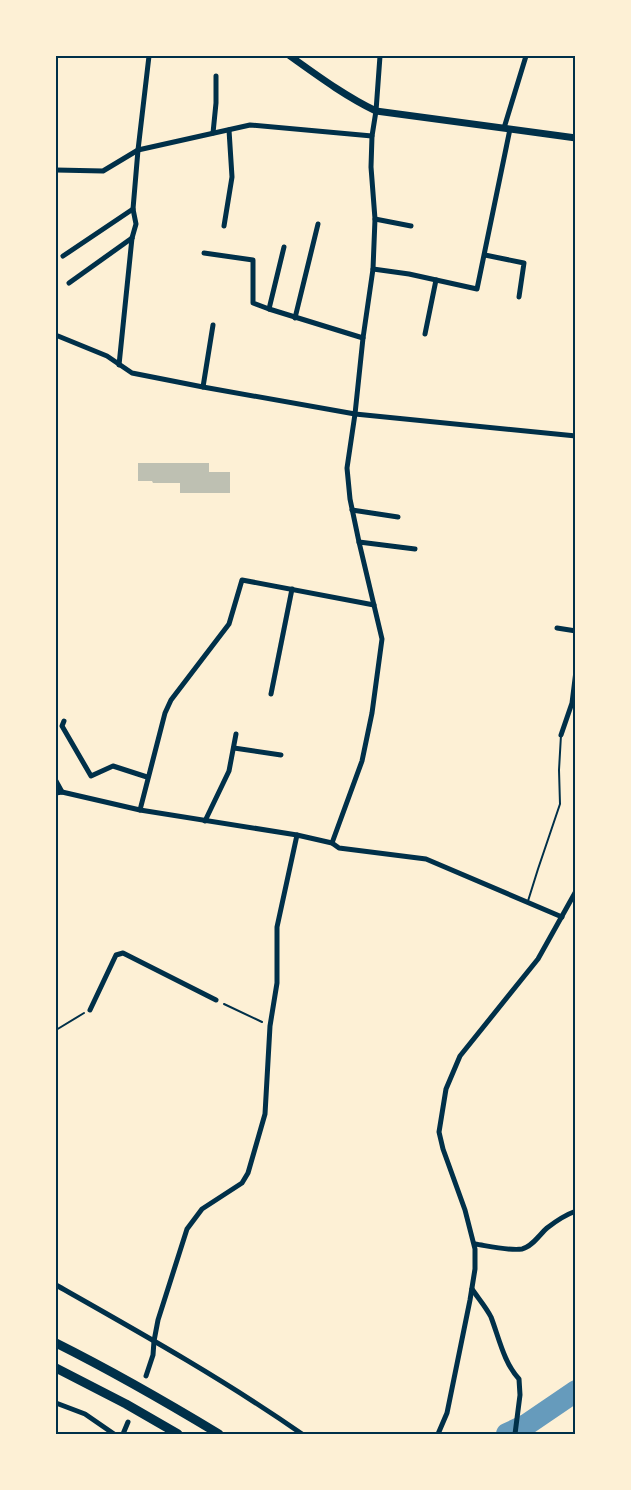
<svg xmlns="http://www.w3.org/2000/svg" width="631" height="1490" font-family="Jost,sans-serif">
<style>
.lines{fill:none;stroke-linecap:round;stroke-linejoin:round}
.river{stroke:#669bbc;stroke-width:22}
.building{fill:#bec0b2}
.path{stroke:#003049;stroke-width:2}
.service{stroke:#003049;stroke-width:2}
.minor{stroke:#003049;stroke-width:5}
.secondary{stroke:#003049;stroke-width:7}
.motorway{stroke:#003049;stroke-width:9}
.neatline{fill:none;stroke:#003049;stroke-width:2}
</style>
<rect width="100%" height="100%" fill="#fdf0d5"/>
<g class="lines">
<!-- river -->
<polyline class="river" points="507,1434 526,1425 576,1391"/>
</g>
<!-- building -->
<polygon class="building" points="138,463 209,463 209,472 230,472 230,493 180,493 180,483 153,483 152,481 138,481"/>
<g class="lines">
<!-- path -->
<g class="path">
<polyline points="224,1004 262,1022"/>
<polyline points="56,1030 84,1013"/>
</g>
<!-- service -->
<polyline class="service" points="528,901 538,869 560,804 559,770 561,735"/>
<!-- minor -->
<g class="minor">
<polyline points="504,128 526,56"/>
<polyline points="213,133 216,103 216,76"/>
<polyline points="56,170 103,171 138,150 250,125 372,136"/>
<polyline points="375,219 411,226"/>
<polyline points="224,226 232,177 229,130"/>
<polyline points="284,247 269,309 363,338"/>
<polyline points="204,253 253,260 253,303 269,309"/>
<polyline points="485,255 524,263 519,297"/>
<polyline points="63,256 133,209"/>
<polyline points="373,269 409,274 477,289 510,129"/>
<polyline points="69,283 132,238"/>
<polyline points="295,318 318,224"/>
<polyline points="425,334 436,280"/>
<polyline points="56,336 58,336 107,356 132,373 203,387 355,414 576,436"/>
<polyline points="119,365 132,238 136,224 133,209 138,150 149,56"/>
<polyline points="203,387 213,325"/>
<polyline points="352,510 398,517"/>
<polyline points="359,542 415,549"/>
<polyline points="557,628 576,631"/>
<polyline points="271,694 292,589"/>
<polyline points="64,721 62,726 91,776 113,766 147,777"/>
<polyline points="561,735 572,703 576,671"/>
<polyline points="234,748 281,755"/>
<polyline points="56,781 62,792"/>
<polyline points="56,793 62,792 140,810 297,835"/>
<polyline points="140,810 165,713 171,700 229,624 242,580 374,605"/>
<polyline points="205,821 229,771 236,734"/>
<polyline points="332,843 362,761 372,713 382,639 359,542 350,499 347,468 355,414 363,338 373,269 375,219 371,167 372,136 376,111 380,56"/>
<polyline points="90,1010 116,955 123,953 216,1000"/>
<path d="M475 1244C488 1246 509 1251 522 1249 532 1247 540 1234 547 1228 556 1221 565 1215 576 1211"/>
<path d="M56 1285C139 1332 223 1379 302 1434"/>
<path d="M472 1289C478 1298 486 1307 491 1317 499 1338 504 1363 519 1379L520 1395 515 1434"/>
<polyline points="146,1376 153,1355 154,1341 158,1320 187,1229 202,1209 242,1183 248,1173 265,1114 270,1026 277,983 277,927 297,835 332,843 339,848 426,859 562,917"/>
<polyline points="56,1403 85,1414 114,1434"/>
<polyline points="123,1434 128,1422"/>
<polyline points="438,1434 447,1413 470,1300 475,1269 475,1249 465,1210 443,1149 439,1132 446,1089 460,1056 538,959 576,891"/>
</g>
<!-- secondary -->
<path class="secondary" d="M290 56C318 76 345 96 376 111L576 138"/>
<!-- motorway -->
<g class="motorway">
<path d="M56 1343C112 1371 166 1402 219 1434"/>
<polyline points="56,1368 126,1404 178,1434"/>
</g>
</g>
<!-- border -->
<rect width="631" height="1490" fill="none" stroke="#fdf0d5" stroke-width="114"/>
<rect x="57" y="57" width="517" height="1376" class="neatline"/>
</svg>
